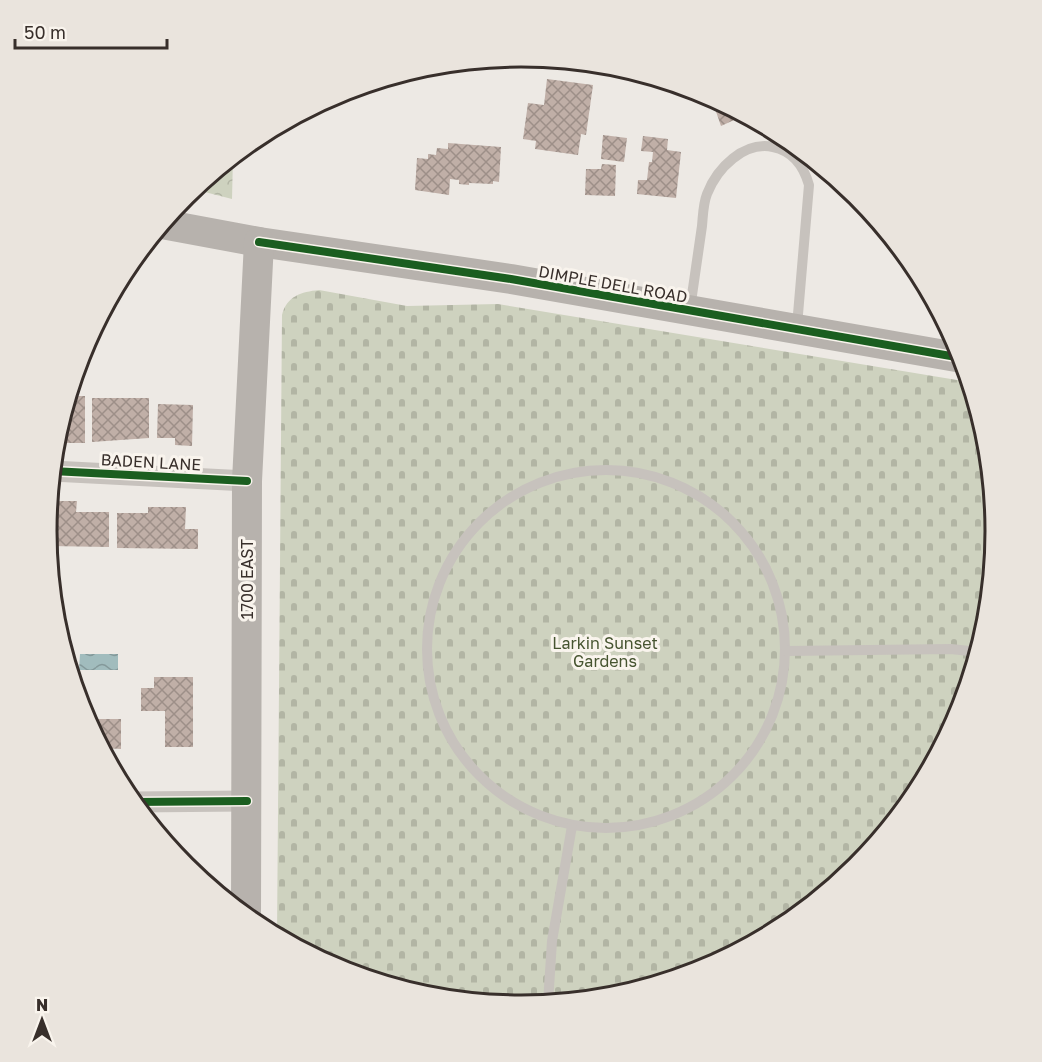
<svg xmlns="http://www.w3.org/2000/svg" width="1042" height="1062" font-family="'Golos Text',sans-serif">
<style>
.cemetery{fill:url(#cemetery-stones)}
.park{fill:url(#park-crowns)}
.water{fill:url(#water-waves)}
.building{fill:url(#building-cross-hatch)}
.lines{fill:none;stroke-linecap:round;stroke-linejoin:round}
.lane{stroke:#c7c2bd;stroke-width:10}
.street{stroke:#c7c2bd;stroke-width:21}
.secondary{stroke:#b7b2ad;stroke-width:30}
.cycleway-casing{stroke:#f9f4ed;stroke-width:11}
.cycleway{stroke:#1b5e20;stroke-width:8}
.labels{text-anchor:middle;stroke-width:6;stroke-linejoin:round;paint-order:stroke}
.street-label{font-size:16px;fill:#382f2b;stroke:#f9f4ed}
.park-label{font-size:16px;fill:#465430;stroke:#f9f4ed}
.rim{fill:none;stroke:#382f2b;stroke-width:3}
</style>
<defs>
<pattern id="cemetery-stones" width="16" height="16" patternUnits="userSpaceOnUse" patternTransform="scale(1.5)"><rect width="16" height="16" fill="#ced2bf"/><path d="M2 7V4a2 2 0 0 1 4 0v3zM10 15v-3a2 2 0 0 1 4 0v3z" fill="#b2b5a4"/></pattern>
<pattern id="park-crowns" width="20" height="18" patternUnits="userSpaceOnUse" patternTransform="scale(1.5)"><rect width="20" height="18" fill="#ced2bf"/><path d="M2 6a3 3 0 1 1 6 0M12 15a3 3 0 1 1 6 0" fill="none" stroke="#b2b5a4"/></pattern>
<pattern id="water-waves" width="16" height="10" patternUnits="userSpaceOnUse" patternTransform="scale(1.5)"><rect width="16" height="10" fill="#a1bcbd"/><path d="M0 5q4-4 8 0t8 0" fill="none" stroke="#84999a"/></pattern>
<pattern id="building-cross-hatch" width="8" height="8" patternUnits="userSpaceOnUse" patternTransform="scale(1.5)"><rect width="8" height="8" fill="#c0afa7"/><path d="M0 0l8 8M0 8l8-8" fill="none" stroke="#9d8f88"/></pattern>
</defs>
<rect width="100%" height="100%" fill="#ede9e4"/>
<!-- cemetery -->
<path class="cemetery" d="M319 290 407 306 498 304 969 382 986 439 995 531 986 624 959 713 915 795 856 867 784 926 702 970 613 996 521 1005 428 996 339 969 277 936 282 315C287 296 301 292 319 290Z"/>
<!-- park -->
<polygon class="park" points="233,157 232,199 193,189"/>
<!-- water -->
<polygon class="water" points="80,654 118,654 118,670 79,670"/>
<!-- building -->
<g class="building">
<polygon points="547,79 593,85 586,135 581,134 578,155 535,149 536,141 523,139 528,103 544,105"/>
<polygon points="711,97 745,115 721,126"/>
<polygon points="603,135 627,138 624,162 601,159"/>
<polygon points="643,136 668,139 667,150 681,152 676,198 637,194 638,180 647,180 649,162 652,162 653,152 641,151"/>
<polygon points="448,143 501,147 499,182 493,181 493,184 469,183 469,185 459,184 459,180 450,179 449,195 415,190 417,158 428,159 428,154 436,155 437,148 448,149"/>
<polygon points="602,164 616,165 615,196 585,195 586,169 601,169"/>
<polygon points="68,396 85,396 85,443 55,443"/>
<polygon points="92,398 149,398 149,438 92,442"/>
<polygon points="158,404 193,405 192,446 175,445 175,438 157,438"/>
<polygon points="49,501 77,501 76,512 109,512 109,547 48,546"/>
<polygon points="148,507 186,507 185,529 198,529 198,549 117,548 117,513 148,513"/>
<polygon points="154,677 193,677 193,747 165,747 165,711 141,711 141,688 154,688"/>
<polygon points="86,719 121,719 121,749 102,748"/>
</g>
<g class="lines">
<!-- lane -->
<g class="lane">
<path d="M690 309C694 281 698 254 702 226 703 216 703 204 707 194 717 168 744 141 773 147 793 151 804 167 809 185L797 326"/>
<circle cx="606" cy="649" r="179"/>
<polyline points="786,651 951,649 978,652"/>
<polyline points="548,1003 552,941 572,826"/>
</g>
<!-- street -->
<g class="street">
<polyline points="52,471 247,481"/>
<polyline points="133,802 247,801"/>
</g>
<!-- secondary -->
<g class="secondary">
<polyline points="162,224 259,242 511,279 962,358"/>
<polyline points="246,916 247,481 259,242"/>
</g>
<!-- cycleway casing -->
<g class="cycleway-casing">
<g id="cycleway">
<polyline points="259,242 511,279 962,358"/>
<polyline points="52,471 247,481"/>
<polyline points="133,802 247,801"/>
</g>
</g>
<!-- cycleway -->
<use href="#cycleway" class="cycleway"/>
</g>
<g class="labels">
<!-- street labels -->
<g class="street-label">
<text transform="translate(613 284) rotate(10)" y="6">DIMPLE DELL ROAD</text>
<text transform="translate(151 462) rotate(3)" y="6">BADEN LANE</text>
<text transform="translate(247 579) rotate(-90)" y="6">1700 EAST</text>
</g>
<!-- park labels -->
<g class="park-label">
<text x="605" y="649">Larkin Sunset<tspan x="605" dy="18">Gardens</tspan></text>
</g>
</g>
<!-- crop -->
<path d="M0 0H1042V1062H0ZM57 531a464 464 0 1 1 928 0a464 464 0 1 1-928 0Z" fill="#eae4dd" fill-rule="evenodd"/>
<path class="rim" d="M57 531a464 464 0 1 1 928 0a464 464 0 1 1-928 0Z"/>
<!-- north arrow -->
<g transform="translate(42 1020)" stroke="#f9f4ed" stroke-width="4.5" paint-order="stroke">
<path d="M0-4.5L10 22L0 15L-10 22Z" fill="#382f2b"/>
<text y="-9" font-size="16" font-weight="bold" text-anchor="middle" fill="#382f2b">N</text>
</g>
<!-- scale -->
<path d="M15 39v9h152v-9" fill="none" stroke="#382f2b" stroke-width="3"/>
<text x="24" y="39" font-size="18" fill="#382f2b" stroke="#f9f4ed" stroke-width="4.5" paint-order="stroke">50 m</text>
</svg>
